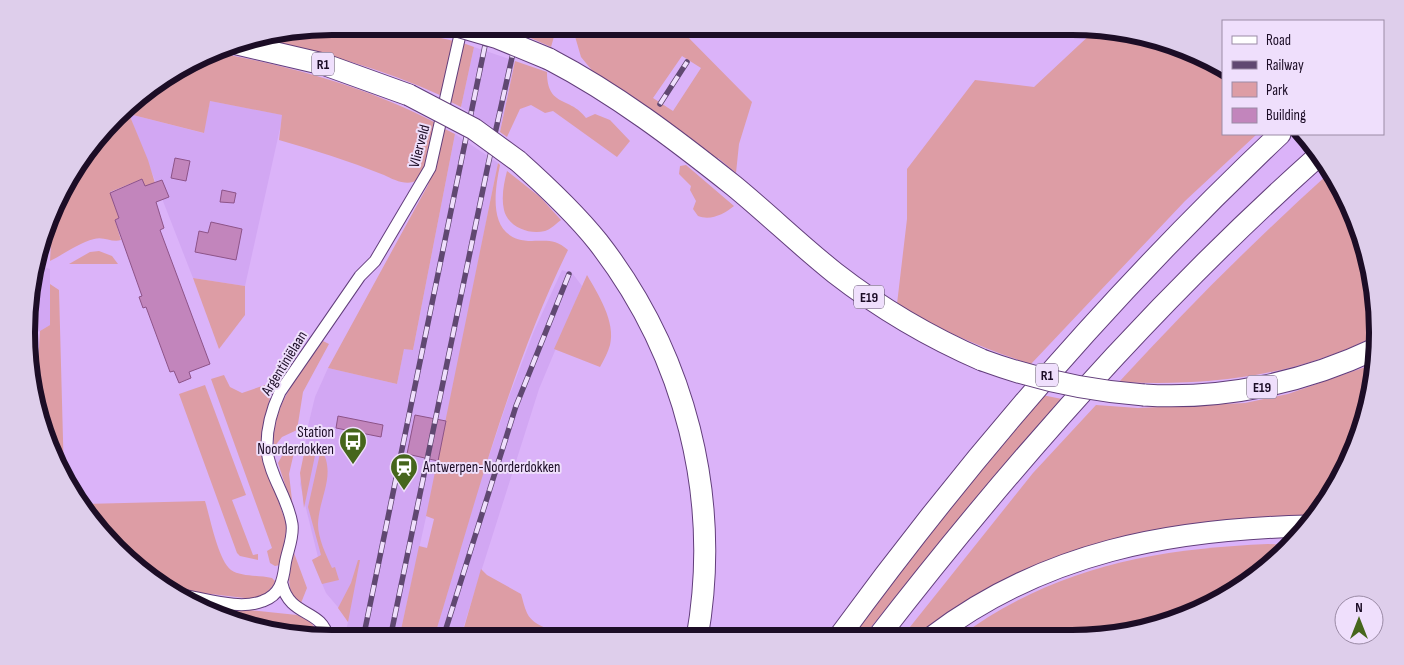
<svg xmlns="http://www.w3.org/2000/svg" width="1404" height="665" font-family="'Sofia Sans Condensed',sans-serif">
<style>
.built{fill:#d2a7f3}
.green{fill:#dd9da5;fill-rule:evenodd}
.building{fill:#c285bc;stroke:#8d5388}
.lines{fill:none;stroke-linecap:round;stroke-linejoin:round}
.street-casing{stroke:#623e7b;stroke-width:13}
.highway-casing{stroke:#623e7b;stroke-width:23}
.street{stroke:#fff;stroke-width:11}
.highway{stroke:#fff;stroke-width:21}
.rail-casing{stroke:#604871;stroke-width:5.5}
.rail{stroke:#efdffc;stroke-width:4;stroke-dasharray:11;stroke-linecap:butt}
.highway-bridge-casing{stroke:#623e7b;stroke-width:23;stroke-linecap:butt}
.highway-bridge{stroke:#fff;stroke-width:21}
.labels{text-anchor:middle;stroke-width:4;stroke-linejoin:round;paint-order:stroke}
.shield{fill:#efdffc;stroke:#5b4c66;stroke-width:1}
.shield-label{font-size:14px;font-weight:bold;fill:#1c0d26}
.street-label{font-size:15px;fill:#1c0d26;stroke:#efdffc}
.poi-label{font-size:15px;fill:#1c0d26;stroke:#efdffc;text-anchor:end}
.rim{fill:none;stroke:#1c0d26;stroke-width:6}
</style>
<rect width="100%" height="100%" fill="#dbb3f9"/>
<!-- built -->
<g class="built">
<polygon points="474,47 515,61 500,132 461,107"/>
<polygon points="210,101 283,115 245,286 193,278 129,114 203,133"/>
<polygon points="455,134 498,163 436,472 399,639 344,639 348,622 343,613 326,593 312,560 318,557 300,484 308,426 315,397 328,368 397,384 404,348 413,350"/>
<polygon points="36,262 37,265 50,269 50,325 35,334 33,387 29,373 32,272"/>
<polygon points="562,270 573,274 582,286 539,389 460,638 434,638 479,486 507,402 534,331"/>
</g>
<!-- green -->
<g class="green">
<path d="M333 26 397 28 454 41 442 96C383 69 322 52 259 38Z"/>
<polygon points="528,26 557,26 551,47 526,36"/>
<path d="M572 26H677L752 102 739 144 736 173 718 158 715 160 595 74 581 57ZM682 56 701 68 673 111 653 98Z"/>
<path d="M1094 31 1189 50 1223 72V134H1257L1185 201 1031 364C983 349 940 330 897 304L907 219V169L975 80 1034 87Z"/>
<polygon points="463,43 474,47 461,107 451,102"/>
<path d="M215 52C292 67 367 87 436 123 433 137 428 177 413 182 404 185 392 179 384 175 349 161 314 150 279 140L282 115 210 101 204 133 129 114 148 160 158 193 149 197 142 179 110 192 119 218 115 220 121 240C112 243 104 236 94 239 79 243 64 254 50 261L52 225 78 163 146 90Z"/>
<path d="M515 61 547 72C547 108 570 96 586 118L595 114 610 120 630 141 617 157 553 111 545 113 531 105 520 109 507 137 500 132Z"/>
<polygon points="445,129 455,134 413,350 404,349 397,384 328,368 428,185"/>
<path d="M498 163 500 165C494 194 487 241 532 241 548 241 555 239 568 250 509 370 474 508 434 638L399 639 419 546 427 548 434 519 426 516Z"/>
<path d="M686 165 734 206C724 214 711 221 698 216L693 209 696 201 690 190 691 186 679 174 680 166Z"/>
<path d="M507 171 540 197 561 220C557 223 550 230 545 231 529 235 508 227 504 210 501 197 504 183 507 171Z"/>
<path d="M1327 175 1355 216 1377 335C1298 376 1207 387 1119 382 1185 310 1254 241 1327 175Z"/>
<polygon points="99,251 112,256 118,264 69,264 90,252"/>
<path d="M587 275C598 294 616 322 610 345 608 352 604 360 600 367L554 349Z"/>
<polygon points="193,278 245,286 245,315 219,349"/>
<polygon points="50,284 59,290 64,477 58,468 36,397 40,331 50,325"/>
<path d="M323 341 329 344 303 392 297 430 282 437 274 447C271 405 300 374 323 341Z"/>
<polygon points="1371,365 1354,450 1315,517 1170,528 1095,544 1052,558 1011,578 939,622 920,637 902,637 1033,473 1096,405 1138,408 1245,403 1288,394"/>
<polygon points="224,375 230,387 242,393 268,384 273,387 264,420 262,454 287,526 280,565 275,566 270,563 267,551 272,548 211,379"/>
<polygon points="205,385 246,495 232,500 253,555 258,554 258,560 240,556 237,553 179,394"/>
<polygon points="1042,395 1062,399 966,510 863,637 850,637 954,502"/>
<polygon points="296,444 289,474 293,509 278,463 287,447"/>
<polygon points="306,444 317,446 304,508 300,473"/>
<path d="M321 449C337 474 319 497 318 524 318 538 326 555 332 568L335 567 339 580 322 584 312 560 321 555 308 507Z"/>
<path d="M205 501C210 517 218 560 231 570 241 577 260 575 272 578L275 581 273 586 263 596 253 599 177 590 116 549 84 504Z"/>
<path d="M1268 544 1289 545 1258 576 1188 616 1112 636 959 637C1054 567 1154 549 1268 544Z"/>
<path d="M294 553 307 588 301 603C283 590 290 572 294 553Z"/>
<polygon points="358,560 360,560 348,622 338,608 351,583"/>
<path d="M481 569 487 575 521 594C523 600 524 607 527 613 535 631 571 634 588 638H461Z"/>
<polygon points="199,605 297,615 311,622 320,636 215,615"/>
</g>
<!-- building -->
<g class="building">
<polygon points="175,158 190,161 186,181 171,178"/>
<polygon points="142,179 145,186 162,180 169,197 156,202 164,228 160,230 210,364 189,372 191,378 179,383 174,371 170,372 146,307 143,308 139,297 142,296 115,220 119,218 110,193"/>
<polygon points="222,190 236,193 234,203 220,202"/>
<polygon points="211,222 242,229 236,260 195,252 199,231 208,233"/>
<polygon points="415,415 446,421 438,461 407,454"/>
<polygon points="338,416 383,425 381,437 336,428"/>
</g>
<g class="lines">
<!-- street casing -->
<g class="street-casing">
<g id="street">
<path d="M282 584C290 618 322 608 328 638"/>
<path d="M187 596C210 600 241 610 263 601 280 595 283 581 285 565 287 551 294 538 292 524 288 498 270 477 267 451 266 430 271 411 280 392L360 276 375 261 430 168 462 26"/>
</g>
</g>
<!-- highway casing -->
<g class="highway-casing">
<g id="highway">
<polyline points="233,43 323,64 409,95"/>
<path d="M549 59C616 94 675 139 734 186 768 214 800 245 835 273 880 308 929 337 982 360"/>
<path d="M518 161C546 186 574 212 598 242 685 354 722 497 697 638"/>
<path d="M1144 395C1222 400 1303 383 1375 349"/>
<path d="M839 637C971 456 1117 288 1280 134"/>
<path d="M878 637C1011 465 1154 303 1316 158"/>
<path d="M932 637C1044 552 1170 529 1308 526"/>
</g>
</g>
<!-- street -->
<use href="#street" class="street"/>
<!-- highway -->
<use href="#highway" class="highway"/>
<!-- rail casing -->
<g class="rail-casing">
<g id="rail">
<polyline points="660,104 687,62"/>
<polyline points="443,638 516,406 569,274"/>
<polyline points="363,639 489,26"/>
<polyline points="390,639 488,165 519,26"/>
</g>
</g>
<!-- rail -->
<use href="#rail" class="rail"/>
<!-- highway-bridge casing -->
<g class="highway-bridge-casing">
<g id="highway-bridge">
<polyline points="457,26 498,38 549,59"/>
<polyline points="409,95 474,129 518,161"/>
<path d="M982 360C1034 379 1087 391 1144 395"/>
</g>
</g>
<!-- highway-bridge -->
<use href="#highway-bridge" class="highway-bridge"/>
</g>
<!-- icons -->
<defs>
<g id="bus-pin" transform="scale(1.4375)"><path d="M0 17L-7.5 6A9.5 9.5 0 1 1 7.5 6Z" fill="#46661c" stroke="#efdffc"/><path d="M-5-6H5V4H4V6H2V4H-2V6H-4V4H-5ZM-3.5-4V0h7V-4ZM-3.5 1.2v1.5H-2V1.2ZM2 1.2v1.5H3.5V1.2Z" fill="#fff"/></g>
<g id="station-pin" transform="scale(1.4375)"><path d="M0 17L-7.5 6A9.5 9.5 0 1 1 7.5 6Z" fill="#46661c" stroke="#efdffc"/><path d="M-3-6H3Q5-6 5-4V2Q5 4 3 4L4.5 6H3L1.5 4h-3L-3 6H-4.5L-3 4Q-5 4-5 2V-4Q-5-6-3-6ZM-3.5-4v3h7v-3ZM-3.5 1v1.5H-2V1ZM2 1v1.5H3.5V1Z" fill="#fff"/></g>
</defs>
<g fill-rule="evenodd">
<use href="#bus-pin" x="353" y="441"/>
<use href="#station-pin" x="404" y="467"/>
</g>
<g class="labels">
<!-- shield labels -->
<g class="shield">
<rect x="312" y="52.5" width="22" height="23" rx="4"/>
<rect x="854" y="285.5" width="30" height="23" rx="4"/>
<rect x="1036" y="363.5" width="22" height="23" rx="4"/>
<rect x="1247" y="375.5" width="30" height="23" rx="4"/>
</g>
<g class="shield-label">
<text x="323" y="69">R1</text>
<text x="869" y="302">E19</text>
<text x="1047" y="380">R1</text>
<text x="1262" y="392">E19</text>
</g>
<!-- street labels -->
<g class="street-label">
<text transform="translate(419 146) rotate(-75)" y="5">Vlierveld</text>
<text transform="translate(284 363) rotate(-58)" y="5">Argentiniëlaan</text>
</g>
<!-- poi labels -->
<g class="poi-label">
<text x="334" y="437">Station<tspan x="334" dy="17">Noorderdokken</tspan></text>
<text x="423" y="472" text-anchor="start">Antwerpen-Noorderdokken</text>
</g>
</g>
<!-- crop -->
<path d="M0 0H1404V665H0ZM332 35H1072A297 297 0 0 1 1369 332V333A297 297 0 0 1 1072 630H332A297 297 0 0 1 35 333V332A297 297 0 0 1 332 35Z" fill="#deceeb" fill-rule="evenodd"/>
<path class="rim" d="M332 35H1072A297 297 0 0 1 1369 332V333A297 297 0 0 1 1072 630H332A297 297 0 0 1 35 333V332A297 297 0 0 1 332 35Z"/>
<!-- legend -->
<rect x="1222" y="20" width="162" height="115" fill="#efdffc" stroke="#9b8ba6"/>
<rect x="1232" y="36" width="25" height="8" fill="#ffffff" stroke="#9b8ba6"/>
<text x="1266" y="45" font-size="15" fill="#1c0d26">Road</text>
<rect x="1232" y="61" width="25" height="8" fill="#604871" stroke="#9b8ba6"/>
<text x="1266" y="70" font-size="15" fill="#1c0d26">Railway</text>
<rect x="1232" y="82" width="25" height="15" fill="#dd9da5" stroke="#9b8ba6"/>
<text x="1266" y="95" font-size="15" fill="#1c0d26">Park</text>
<rect x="1232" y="108" width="25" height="15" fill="#c285bc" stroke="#9b8ba6"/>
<text x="1266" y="120" font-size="15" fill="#1c0d26">Building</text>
<!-- north arrow -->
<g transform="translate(1359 620)"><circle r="24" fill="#efdffc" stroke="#9b8ba6"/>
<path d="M0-4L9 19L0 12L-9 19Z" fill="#46661c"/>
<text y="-8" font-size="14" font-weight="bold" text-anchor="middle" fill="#1c0d26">N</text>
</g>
</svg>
